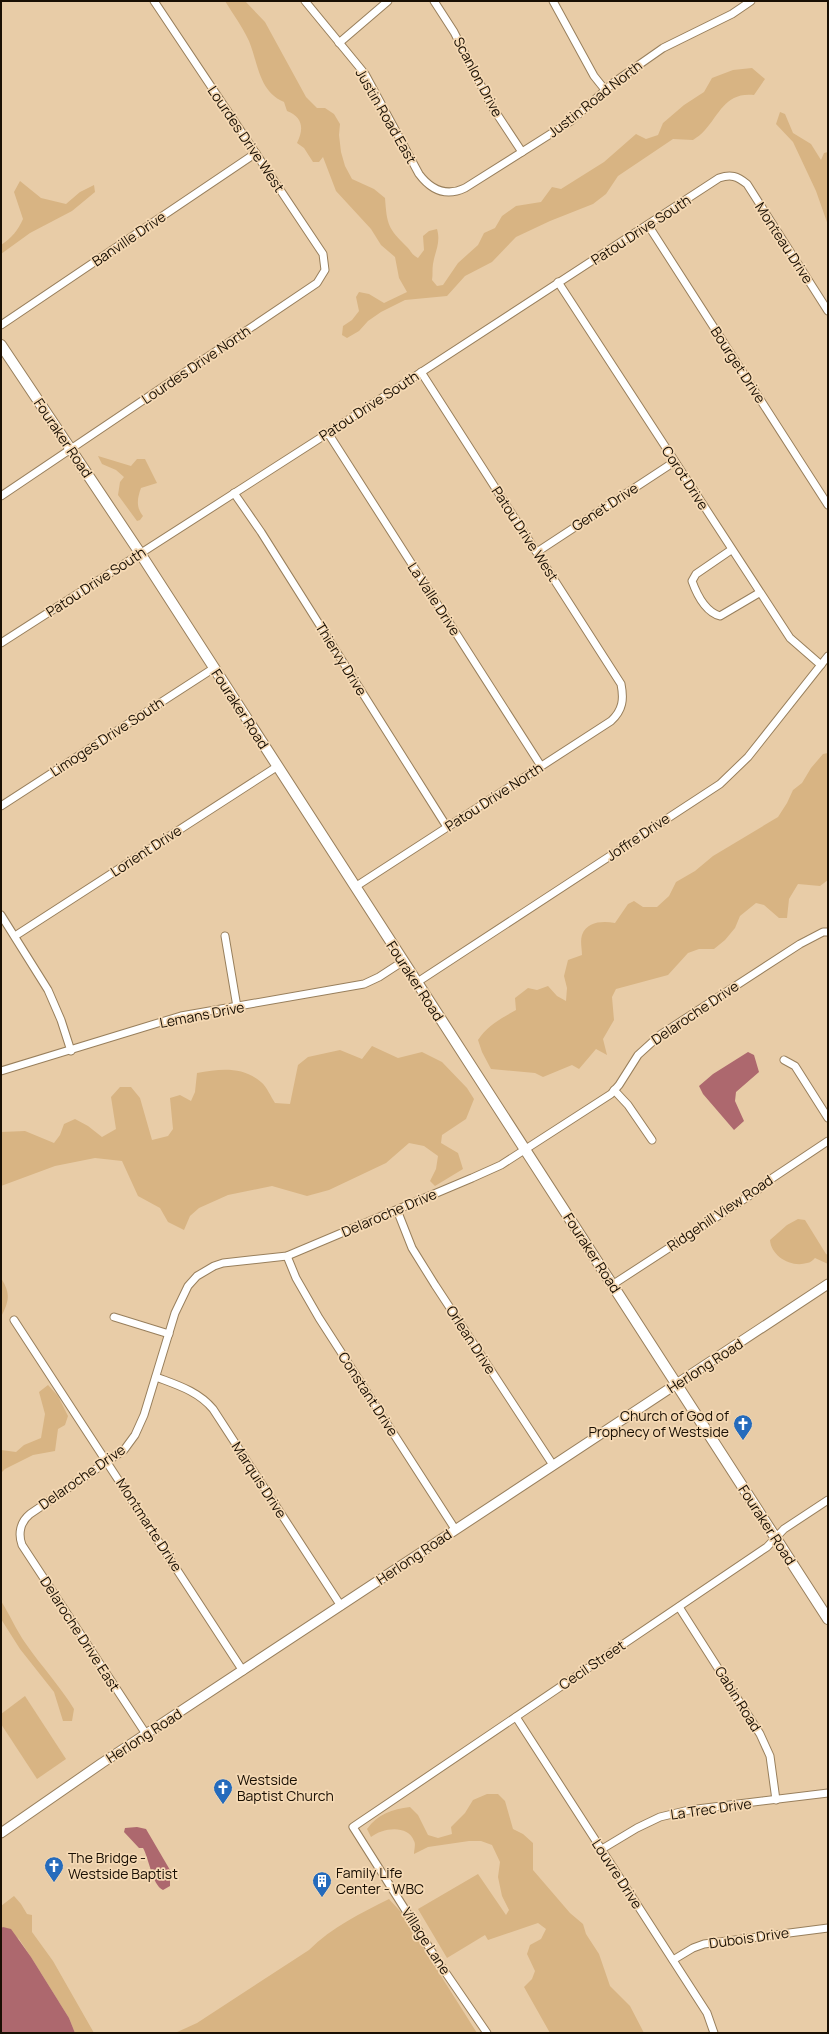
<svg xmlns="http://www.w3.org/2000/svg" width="829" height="2034" font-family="Manrope,sans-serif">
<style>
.green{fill:#d8b483}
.water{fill:#ad686e}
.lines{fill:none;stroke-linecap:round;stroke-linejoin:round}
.minor-casing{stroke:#987f5c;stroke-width:9}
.tertiary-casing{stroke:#987f5c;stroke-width:11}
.secondary-casing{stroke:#987f5c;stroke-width:12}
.minor{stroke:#fff;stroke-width:7}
.tertiary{stroke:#fff;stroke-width:9}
.secondary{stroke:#fff;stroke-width:10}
.labels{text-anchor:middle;stroke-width:3.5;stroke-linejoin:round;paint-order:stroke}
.street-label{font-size:14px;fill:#190f03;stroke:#f5d9b4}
.poi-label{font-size:14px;fill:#190f03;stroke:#f5d9b4;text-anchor:start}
</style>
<rect width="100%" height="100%" fill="#e8cca7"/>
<!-- green -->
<g class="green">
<path d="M225 1H245L265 22 306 97 317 108H325L334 114 340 124 339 135 341 152 345 166 352 179 374 189 385 198C387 225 388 228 407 247 411 251 412 255 418 258L424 250 423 236 429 231 437 229C441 243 435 251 433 264 432 269 433 275 432 280L437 286 443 285 458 263 478 245 484 233 495 228 502 216 516 206 541 202 552 187 561 189 604 162 636 134 646 139 658 135 663 123 684 105 704 92 712 78 733 70 752 68 765 79 754 95C726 92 720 113 705 130 702 134 697 137 693 140L673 139 618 176 606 194 593 204 550 221 516 237 492 262 465 276 447 296 405 300 381 312 368 321 359 331 347 338 342 335 343 326 352 320 359 311 356 297 359 292 369 294 384 303 407 292 399 278 395 257 381 245 371 229 336 191 323 157 319 162H313L304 148 297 143C304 129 303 117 287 111L284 102C259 92 258 63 249 41 242 26 233 14 225 1Z"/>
<polygon points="780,112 785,114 793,133 811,144 821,160 824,153 828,152 828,225 816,191 793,142 776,124"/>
<path d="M20 181 41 198 66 204 80 192 94 185 95 192 72 211 30 233 1 254V245C12 238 18 230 23 219L14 192Z"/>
<path d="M98 456 131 466 137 459H145L157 483 141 488C137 499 136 507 143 516L140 520 137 521 118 495 120 482 124 477 116 470 102 464Z"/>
<path d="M828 753V880L820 886 798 884 789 899 787 918H779L764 905 756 903 740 916 735 928 725 940 714 949H699L688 953 668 975 616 989 612 997 614 1020 603 1039 607 1055 596 1049 579 1069 572 1065 543 1077 535 1073 491 1069 482 1052 478 1040C488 1025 502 1018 516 1010L515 998 528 988 537 990 548 986 557 996 566 1001 567 988 564 976 568 960 582 955C582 949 580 941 582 935 587 921 603 921 615 923L628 904 634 901 643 907H657L669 896 676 882 695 871 713 856 778 817 787 803 793 790 802 783 811 768 823 754Z"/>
<path d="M372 1046 398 1058 422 1052 442 1062 467 1088 474 1099 466 1119 442 1135 441 1143 458 1153 463 1169 435 1186 430 1181 436 1169 438 1156 424 1146 409 1143 386 1163 329 1190 307 1196 272 1186 228 1195 199 1208 190 1216 184 1230 168 1222 160 1208 138 1196 122 1161 95 1158 55 1166 1 1186V1132L25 1131 54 1143 60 1135 64 1124 75 1119 88 1126 102 1137 116 1129 111 1097 120 1087H131L140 1098 152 1140 168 1136 173 1129 170 1098 180 1095 191 1101 195 1092 197 1073C220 1069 242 1066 261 1082 267 1087 271 1097 275 1103L290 1104 298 1065 308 1057 340 1050 362 1059Z"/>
<path d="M798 1219 805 1220 826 1254 828 1255V1264L815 1258C813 1260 810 1263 807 1263 791 1268 771 1256 770 1240L787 1225Z"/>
<path d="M1 1278C11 1294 9 1301 1 1317Z"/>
<polygon points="48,1385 58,1396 68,1416 65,1425 58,1429 55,1451 33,1455 5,1469 1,1473 1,1450 16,1452 24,1445 41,1438 45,1414 39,1392"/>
<path d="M1 1601C10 1615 16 1630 26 1644 42 1667 60 1686 74 1709L72 1721H63L54 1692 20 1649 1 1619Z"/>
<polygon points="25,1696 66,1759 37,1779 1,1724 1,1714"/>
<path d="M487 1794H498L505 1801 513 1829 523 1834 533 1843V1870L570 1913 583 1924 586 1934 599 1954 610 1986 630 2006 644 2033H550L524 1987 532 1979 535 1971 527 1954 530 1945 541 1939 546 1929 538 1923 488 1940 485 1935 447 1958 418 1909 478 1874 506 1915 509 1910 502 1896 498 1877 500 1862 492 1845 481 1841H469L428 1847 414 1854C414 1850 416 1844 414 1841 408 1824 382 1828 371 1837L367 1829C378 1814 392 1809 410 1807L418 1815 428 1835 438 1838 452 1834 451 1827 465 1813 473 1800Z"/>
<polygon points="14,1896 21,1904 27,1914 32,1915 32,1932 53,1961 94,2033 75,2033 69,2018 31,1957 19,1939 3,1927 1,1928 1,1906"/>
<path d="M389 1899 400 1911 477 2033H175L197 2023 309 1950C332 1927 361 1913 389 1899Z"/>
</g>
<!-- water -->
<g class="water">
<polygon points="748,1052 754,1055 759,1072 736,1092 735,1101 744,1121 734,1130 703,1094 699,1086 713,1074"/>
<path d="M137 1827 146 1829 170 1870V1886L163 1890C152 1885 149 1858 143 1848H139L124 1832 125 1828Z"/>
<polygon points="3,1927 11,1929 31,1957 69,2018 75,2033 1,2033 1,1928"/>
</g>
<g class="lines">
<!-- minor casing -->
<g class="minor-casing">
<g id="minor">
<path d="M305 1 365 74 419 174C431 190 446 197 465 188L571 121 613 83 663 48 732 14 751 1"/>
<polyline points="434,1 454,32 491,105 522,152"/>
<polyline points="553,1 594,76 606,91"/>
<polyline points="339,43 388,1"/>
<polyline points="648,225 828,505"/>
<polyline points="558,282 790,638 821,665"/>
<polyline points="1,325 256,153"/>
<polyline points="328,433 541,766"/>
<polyline points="234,493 261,532 447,827"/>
<polyline points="1,496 317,283 325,270 323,254 154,1"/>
<path d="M731 550 696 574 692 581C697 595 706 612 720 616L759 593"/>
<polyline points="537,552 674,462"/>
<path d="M1 643 328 433 719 178C731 174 737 176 747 184L828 311"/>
<polyline points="1,806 214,668"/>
<path d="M355 887 611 721C623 710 624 699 621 684L421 372"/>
<polyline points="1,915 48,990 61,1020 71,1051"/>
<polyline points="15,936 278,766"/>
<polyline points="225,936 237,1007"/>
<polyline points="416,983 720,784 748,757 828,656"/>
<polyline points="784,1060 795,1066 828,1118"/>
<polyline points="1,1071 181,1016 364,984 379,977 402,962"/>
<polyline points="614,1090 628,1105 652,1140"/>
<polyline points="397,1210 412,1248 435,1285 553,1465"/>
<polyline points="287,1256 296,1278 319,1318 455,1529"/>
<polyline points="612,1285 755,1192 771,1179 828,1141"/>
<polyline points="114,1317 169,1334"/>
<polyline points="14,1320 243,1671"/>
<path d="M156 1377C177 1385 198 1391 213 1409L341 1606"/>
<polyline points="679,1607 760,1734 770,1756 776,1800"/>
<polyline points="516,1717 707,2013 714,2033"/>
<path d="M146 1734 22 1545C18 1534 20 1522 30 1514L124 1450 135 1435 144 1415 175 1313 188 1286 197 1276 214 1266 223 1263 287 1256 472 1178 501 1165 611 1094 619 1085 638 1055 660 1035 800 944 823 932H828"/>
<polyline points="602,1849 637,1828 660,1817 689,1810 828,1793"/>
<polyline points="673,1960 693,1948 704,1944 828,1928"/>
<polyline points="487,2033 437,1960 353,1827 767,1547 784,1529 828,1500"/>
</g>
</g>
<!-- tertiary casing -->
<g class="tertiary-casing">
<polyline id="tertiary" points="1,1833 102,1763 828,1284"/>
</g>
<!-- secondary casing -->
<g class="secondary-casing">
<polyline id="secondary" points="1,345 140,553 828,1619"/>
</g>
<!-- minor -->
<use href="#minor" class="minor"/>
<!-- tertiary -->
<use href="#tertiary" class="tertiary"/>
<!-- secondary -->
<use href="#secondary" class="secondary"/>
</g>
<!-- icons -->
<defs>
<g id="church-pin" transform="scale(1)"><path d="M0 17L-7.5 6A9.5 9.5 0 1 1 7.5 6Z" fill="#256bbc" stroke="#f5d9b4"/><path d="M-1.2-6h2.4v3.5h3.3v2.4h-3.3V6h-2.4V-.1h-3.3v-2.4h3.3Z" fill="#fff"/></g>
<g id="building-pin" transform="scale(1)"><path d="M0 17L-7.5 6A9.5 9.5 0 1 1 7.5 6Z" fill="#256bbc" stroke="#f5d9b4"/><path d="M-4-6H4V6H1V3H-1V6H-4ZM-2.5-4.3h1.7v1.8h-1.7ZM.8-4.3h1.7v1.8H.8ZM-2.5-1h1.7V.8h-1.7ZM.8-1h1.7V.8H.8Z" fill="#fff"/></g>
</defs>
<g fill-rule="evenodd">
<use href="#church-pin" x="743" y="1424"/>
<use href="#church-pin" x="223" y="1788"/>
<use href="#church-pin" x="54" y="1866"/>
<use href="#building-pin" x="322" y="1881"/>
</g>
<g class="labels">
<!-- street labels -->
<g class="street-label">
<text transform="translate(478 77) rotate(62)" y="5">Scanlon Drive</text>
<text transform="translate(595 99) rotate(-38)" y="5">Justin Road North</text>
<text transform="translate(386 116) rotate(60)" y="5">Justin Road East</text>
<text transform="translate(246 139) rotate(56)" y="5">Lourdes Drive West</text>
<text transform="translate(641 230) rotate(-33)" y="5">Patou Drive South</text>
<text transform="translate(129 239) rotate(-34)" y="5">Banville Drive</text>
<text transform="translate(784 243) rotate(57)" y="5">Monteau Drive</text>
<text transform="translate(196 365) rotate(-34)" y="5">Lourdes Drive North</text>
<text transform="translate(738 365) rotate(57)" y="5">Bourget Drive</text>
<text transform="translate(369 406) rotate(-33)" y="5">Patou Drive South</text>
<text transform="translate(63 438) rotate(56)" y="5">Fouraker Road</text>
<text transform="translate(685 478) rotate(57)" y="5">Corot Drive</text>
<text transform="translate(605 507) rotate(-33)" y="5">Genet Drive</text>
<text transform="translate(525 534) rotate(57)" y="5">Patou Drive West</text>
<text transform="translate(96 582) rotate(-33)" y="5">Patou Drive South</text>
<text transform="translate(434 599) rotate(57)" y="5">La Valle Drive</text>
<text transform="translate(341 659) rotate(58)" y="5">Thiervy Drive</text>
<text transform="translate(240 709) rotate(57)" y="5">Fouraker Road</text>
<text transform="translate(107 737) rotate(-33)" y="5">Limoges Drive South</text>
<text transform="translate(494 797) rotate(-33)" y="5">Patou Drive North</text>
<text transform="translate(638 837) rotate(-34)" y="5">Joffre Drive</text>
<text transform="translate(146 851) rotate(-33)" y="5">Lorient Drive</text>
<text transform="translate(415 981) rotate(57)" y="5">Fouraker Road</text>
<text transform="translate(695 1013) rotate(-34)" y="5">Delaroche Drive</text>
<text transform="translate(202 1015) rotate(-11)" y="5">Lemans Drive</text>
<text transform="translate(389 1213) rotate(-23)" y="5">Delaroche Drive</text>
<text transform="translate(720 1213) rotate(-34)" y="5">Ridgehill View Road</text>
<text transform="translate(592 1253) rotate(57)" y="5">Fouraker Road</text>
<text transform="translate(471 1340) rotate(57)" y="5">Orlean Drive</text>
<text transform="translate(705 1366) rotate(-33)" y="5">Herlong Road</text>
<text transform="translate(368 1394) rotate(57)" y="5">Constant Drive</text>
<text transform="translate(82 1477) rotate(-35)" y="5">Delaroche Drive</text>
<text transform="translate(259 1480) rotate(57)" y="5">Marquis Drive</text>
<text transform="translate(149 1525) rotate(57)" y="5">Montmarte Drive</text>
<text transform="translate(767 1525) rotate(57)" y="5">Fouraker Road</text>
<text transform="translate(414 1557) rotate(-34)" y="5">Herlong Road</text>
<text transform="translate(80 1634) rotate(57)" y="5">Delaroche Drive East</text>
<text transform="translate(592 1665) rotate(-34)" y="5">Cecil Street</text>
<text transform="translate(738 1699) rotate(58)" y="5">Gabin Road</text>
<text transform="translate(144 1736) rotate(-33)" y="5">Herlong Road</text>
<text transform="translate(711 1809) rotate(-8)" y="5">La Trec Drive</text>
<text transform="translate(617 1874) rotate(57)" y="5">Louvre Drive</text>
<text transform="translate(749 1938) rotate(-8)" y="5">Dubois Drive</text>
<text transform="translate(426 1941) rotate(57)" y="5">Village Lane</text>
</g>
<!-- poi labels -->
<g class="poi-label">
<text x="729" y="1421" text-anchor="end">Church of God of<tspan x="729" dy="16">Prophecy of Westside</tspan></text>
<text x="237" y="1785">Westside<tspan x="237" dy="16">Baptist Church</tspan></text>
<text x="68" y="1863">The Bridge -<tspan x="68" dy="16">Westside Baptist</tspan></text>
<text x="336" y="1878">Family Life<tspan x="336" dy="16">Center - WBC</tspan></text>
</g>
</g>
<!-- border -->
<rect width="829" height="2034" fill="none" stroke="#190f03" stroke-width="4"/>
</svg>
